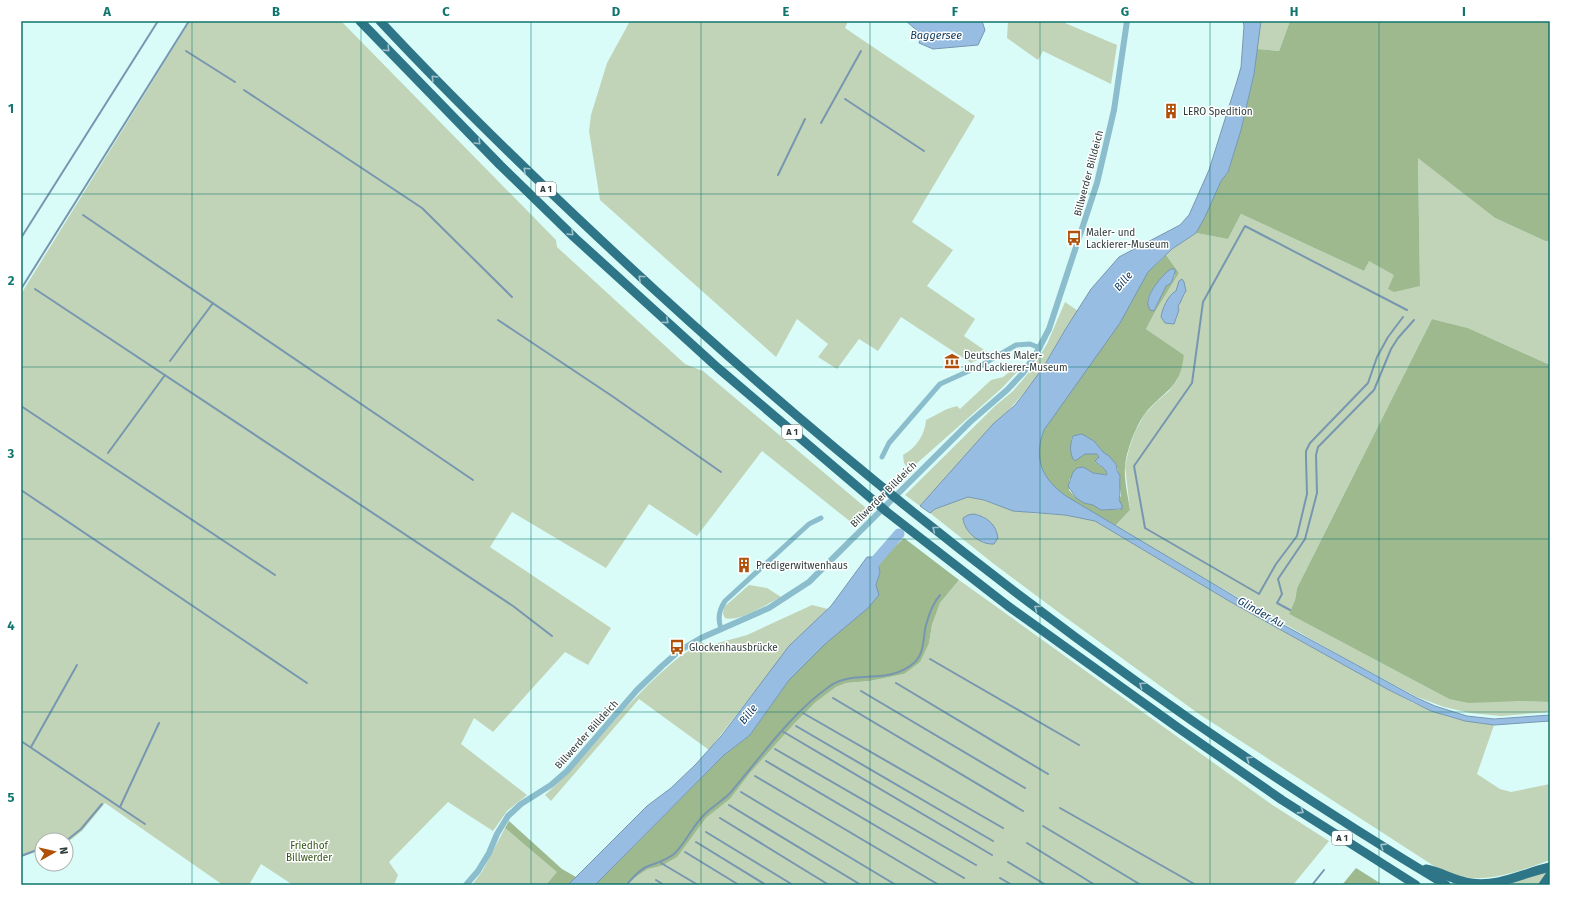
<svg xmlns="http://www.w3.org/2000/svg" width="1571" height="906" font-family="'Fira Sans',sans-serif">
<style>
.green{fill:#c2d4b7;fill-rule:evenodd}
.forest{fill:#9eb98e;fill-rule:evenodd}
.water{fill:#97bee2;stroke:#7797b0}
.lines{fill:none;stroke-linecap:round;stroke-linejoin:round}
.stream{stroke:#7797b0;stroke-width:2}
.river{stroke:#97bee2;stroke-width:11}
.minor{stroke:#8bbdcc;stroke-width:5}
.tertiary{stroke:#8bbdcc;stroke-width:6}
.motorway{stroke:#2e7588;stroke-width:9}
.oneway{stroke:#a1c1c9}
.grid{fill:none;stroke:#0f766e;stroke-width:1;stroke-opacity:0.55}
.labels{text-anchor:middle;stroke-width:3;stroke-linejoin:round;paint-order:stroke}
.shield{fill:#fff;stroke:#6c7675;stroke-width:1}
.shield-label{font-size:9px;font-weight:bold;fill:#2d3b3a}
.poi-label{font-size:10px;fill:#2d3b3a;stroke:#fff;text-anchor:start}
.street-label{font-size:10px;fill:#2d3b3a;stroke:#fff}
.park-label{font-size:10px;fill:#325316;stroke:#fff}
.water-label{font-size:11px;font-style:italic;fill:#123e61;stroke:#fff}
.neatline{fill:none;stroke:#0f766e;stroke-width:1.5}
.grid-label{font-size:13px;text-anchor:middle;font-weight:bold;fill:#0f766e}
</style>
<rect width="100%" height="100%" fill="#d9fcf9"/>
<!-- green -->
<g class="green">
<polygon points="190,21 341,21 556,240 557,247 685,364 703,371 872,513 857,527 762,451 697,536 649,504 606,568 512,512 490,547 611,628 588,665 565,652 493,732 474,718 461,744 527,795 507,811 493,831 448,802 389,862 398,875 394,885 293,885 261,864 249,885 223,885 105,803 82,831 68,842 66,843 66,840 42,840 42,850 21,857 21,294"/>
<polygon points="630,21 848,21 845,28 975,116 912,222 953,250 927,286 975,319 964,336 990,354 971,363 901,317 878,351 859,339 837,369 818,357 828,344 797,319 776,357 600,200 589,131 591,115 607,63"/>
<polygon points="1008,21 1066,21 1065,23 1117,45 1111,84 1043,51 1038,60 1007,38"/>
<polygon points="1261,21 1290,21 1279,51 1257,49"/>
<polygon points="1418,157 1495,218 1545,241 1550,241 1550,365 1468,328 1432,319 1297,588 1295,600 1289,614 1449,699 1550,702 1550,712 1501,716 1470,713 1444,707 1417,697 1348,660 1114,527 1130,510 1125,466 1129,449 1135,432 1144,415 1155,403 1169,391 1177,380 1184,355 1146,329 1156,310 1179,273 1166,255 1175,247 1196,233 1228,239 1241,214 1364,271 1369,260 1395,275 1420,286"/>
<polygon points="1065,302 1078,311 1065,330 1044,366 1026,391 920,506 905,495 995,406 1013,391 1030,371 1047,344"/>
<path d="M1018 365 1020 369 1002 388 915 465 908 469 904 463 903 455C916 448 925 435 926 420L947 409 957 406 960 409 991 380 1003 377Z"/>
<path d="M968 497 984 500 997 505 1030 513 1065 515 1095 521 1229 601 1413 703 1449 717 1465 721 1494 725 1477 774 1500 789 1511 792 1550 784V860C1522 870 1494 882 1463 877 1453 876 1443 870 1434 866L1199 714 1065 617 994 564 930 513 935 509ZM982 516 988 520 994 526 983 543 970 532Z"/>
<polygon points="959,580 1271,804 1329,841 1293,885 623,885 648,869 661,866 693,835 706,818 730,799 750,773 794,724 816,702 836,687 846,683 870,681 904,674 929,643 932,625 940,603"/>
<path d="M749 585 767 588 781 597C769 603 738 623 725 618L723 614 724 607Z"/>
<path d="M812 605 828 609 751 696 709 750 639 699 551 801 545 795C590 755 625 702 672 663 681 655 692 649 702 642L707 646 747 635Z"/>
<polygon points="505,828 558,872 546,885 472,885 483,870"/>
<polygon points="1548,871 1538,885 1505,885"/>
</g>
<!-- forest -->
<g class="forest">
<polygon points="1290,21 1550,21 1550,241 1545,241 1495,218 1418,158 1420,286 1394,292 1388,289 1394,275 1369,261 1364,271 1241,214 1228,239 1196,233 1221,181 1228,172 1241,130 1254,74 1257,49 1279,51"/>
<path d="M1166 255 1179 273 1156 310 1146 329 1184 355C1180 391 1163 390 1144 415 1136 426 1126 452 1125 467 1124 480 1128 496 1130 510L1114 527 1058 498 1036 467V432L1147 273ZM1173 269 1175 275 1172 281 1166 286 1154 311 1150 308C1149 305 1147 301 1148 299 1150 290 1165 272 1173 269ZM1082 435 1094 441 1103 452 1116 464 1120 478 1119 483 1121 495 1119 500 1120 510H1103L1093 505 1084 503 1074 496 1069 490V480L1073 475 1086 469 1093 473 1105 475 1107 473V471L1095 462 1099 457 1097 454H1085L1081 457 1071 455V440L1073 436Z"/>
<polygon points="1432,319 1468,328 1550,365 1550,702 1519,701 1469,703 1449,699 1289,614 1295,600 1297,588"/>
<polygon points="904,538 959,580 940,603 932,625 929,643 920,662 904,674 870,681 846,683 836,687 816,702 794,724 750,773 730,799 706,818 677,857 661,866 648,869 623,885 595,885 724,755 750,735 789,680 824,645 876,585 880,572 879,565 888,553"/>
<polygon points="509,821 562,869 576,877 568,885 546,885 557,872 505,828"/>
<polygon points="1356,868 1383,885 1342,885"/>
</g>
<!-- water -->
<g class="water">
<polygon points="906,21 982,21 985,30 978,45 933,49 919,43 921,34"/>
<path d="M1243 21H1261L1254 74 1241 130 1228 172 1221 181 1205 217 1196 233 1172 249 1148 272 1120 323 1044 430C1033 459 1042 479 1066 496L1269 617 1417 698 1435 706 1467 716 1494 719 1550 715V721L1494 725 1465 721 1431 711 1387 689 1229 601 1095 521 1065 515 1013 511 984 500 968 497 935 509 930 513 920 506 993 424 1015 405 1026 391 1044 366 1065 330 1091 289 1119 257 1180 225 1189 215 1209 170 1237 81 1241 67 1244 26Z"/>
<path d="M1171 269H1175V272L1172 281 1170 284 1166 286 1154 311 1150 310C1149 307 1147 304 1148 301 1149 291 1163 274 1171 269Z"/>
<path d="M1182 279 1184 282 1186 291C1182 296 1182 301 1178 306L1179 310 1174 324 1165 323 1161 317C1162 309 1168 295 1176 291L1179 281Z"/>
<path d="M1082 434 1094 441 1103 452 1109 456 1116 464 1117 470 1120 476C1119 484 1121 493 1119 500L1122 505V509L1101 510 1093 505 1084 503 1076 498 1068 486 1073 472 1077 468 1083 467 1093 473 1107 475C1107 468 1099 466 1095 461L1099 457 1097 454H1085L1075 461C1069 456 1070 443 1073 436Z"/>
<path d="M974 514C987 517 996 524 998 538L994 544C980 545 964 532 963 518L968 515Z"/>
<polygon points="867,557 873,557 878,562 880,572 876,585 879,595 868,608 824,645 789,680 750,735 724,755 599,881 595,885 568,885 647,806 671,788 696,764 722,735 789,646 831,606"/>
</g>
<g class="lines">
<!-- stream -->
<g class="stream">
<polyline points="186,51 235,82"/>
<polyline points="244,90 422,208 512,297"/>
<polyline points="845,99 924,151"/>
<polyline points="821,123 861,51"/>
<polyline points="778,175 805,119"/>
<polyline points="83,215 473,480"/>
<polyline points="21,238 158,21"/>
<polyline points="21,289 189,21"/>
<polyline points="35,289 513,606 552,636"/>
<polyline points="1403,317 1388,337 1377,357 1368,383 1310,443 1306,451 1306,458 1307,494 1297,536 1276,564 1259,594 1145,528 1134,466 1192,383 1203,302 1245,226 1407,310"/>
<polyline points="498,320 612,396 721,472"/>
<polyline points="170,361 213,303"/>
<polyline points="21,406 275,575"/>
<polyline points="108,453 165,375"/>
<polyline points="21,490 307,683"/>
<polyline points="1290,610 1277,603 1282,594 1278,579 1305,539 1317,493 1316,455 1318,447 1374,390 1391,349 1398,338 1414,320"/>
<polyline points="930,659 1079,745"/>
<polyline points="896,683 1048,774"/>
<polyline points="861,691 1025,788"/>
<polyline points="833,698 1023,811"/>
<polyline points="803,713 1003,828"/>
<polyline points="796,726 993,841"/>
<polyline points="782,731 992,855"/>
<polyline points="21,741 145,824"/>
<polyline points="31,747 77,665"/>
<polyline points="775,749 976,865"/>
<polyline points="766,761 964,878"/>
<polyline points="755,776 939,885"/>
<polyline points="741,792 896,885"/>
<polyline points="729,805 861,885"/>
<polyline points="120,807 159,723"/>
<polyline points="1060,808 1196,885"/>
<polyline points="720,818 829,885"/>
<polyline points="1043,826 1141,885"/>
<polyline points="706,832 793,885"/>
<polyline points="66,841 81,829 102,804"/>
<polyline points="696,842 766,885"/>
<polyline points="1027,843 1095,885"/>
<polyline points="685,852 739,885"/>
<polyline points="21,856 42,848"/>
<polyline points="1008,862 1046,885"/>
<polyline points="661,863 698,885"/>
<polyline points="1000,878 1012,885"/>
<polyline points="656,880 664,885"/>
<path d="M626 885C632 879 639 870 646 867 656 863 665 861 674 854 685 844 692 827 703 816 711 807 723 801 731 792 762 756 790 714 830 686 854 669 889 686 915 662 925 652 923 636 926 625 929 614 933 603 940 595"/>
<polyline points="1312,885 1324,870"/>
</g>
<!-- river -->
<polyline class="river" points="866,572 899,534"/>
<!-- minor -->
<g class="minor">
<polyline points="882,457 889,443 940,384 980,366 1016,345 1030,344 1040,348"/>
<path d="M721 628C717 618 719 610 725 601L809 524 821 518"/>
</g>
<!-- tertiary -->
<polyline class="tertiary" points="466,885 478,871 489,853 497,834 508,816 521,804 551,785 567,771 637,690 662,666 679,651 701,638 769,608 809,582 970,422 1007,390 1023,373 1036,354 1049,329 1097,183 1114,110 1127,21"/>
<!-- motorway -->
<g class="motorway">
<polyline points="360,21 500,165 575,238 718,368 887,512 1008,606 1177,727 1282,800 1416,885"/>
<path d="M380 21C451 97 525 169 601 240 859 483 1142 702 1446 885"/>
<path d="M1426 869C1442 872 1455 881 1471 883 1499 887 1523 873 1550 867"/>
<polyline points="1543,885 1550,875"/>
</g>
</g>
<!-- one-way arrows -->
<defs><path id="oneway-chevron" d="M-2-3.5L2.5 0L-2 3.5" fill="none" stroke-width="1.6" stroke-linecap="round" stroke-linejoin="round"/></defs>
<g class="oneway">
<use href="#oneway-chevron" transform="translate(387 49) rotate(46)"/>
<use href="#oneway-chevron" transform="translate(434 78) rotate(-134)"/>
<use href="#oneway-chevron" transform="translate(478 142) rotate(45)"/>
<use href="#oneway-chevron" transform="translate(526 170) rotate(-137)"/>
<use href="#oneway-chevron" transform="translate(571 233) rotate(44)"/>
<use href="#oneway-chevron" transform="translate(641 278) rotate(-137)"/>
<use href="#oneway-chevron" transform="translate(666 321) rotate(42)"/>
<use href="#oneway-chevron" transform="translate(935 529) rotate(-142)"/>
<use href="#oneway-chevron" transform="translate(1037 608) rotate(-143)"/>
<use href="#oneway-chevron" transform="translate(1142 685) rotate(-145)"/>
<use href="#oneway-chevron" transform="translate(1249 759) rotate(-146)"/>
<use href="#oneway-chevron" transform="translate(1301 811) rotate(33)"/>
<use href="#oneway-chevron" transform="translate(1383 846) rotate(-147)"/>
</g>
<!-- grid -->
<path class="grid" d="M192 21V885M361 21V885M531 21V885M701 21V885M870 21V885M1040 21V885M1210 21V885M1379 21V885M21 194H1550M21 367H1550M21 539H1550M21 712H1550"/>
<!-- icons -->
<defs>
<g id="building-bare" transform="scale(1.2)"><path d="M-4-6H4V6H1V3H-1V6H-4ZM-2.5-4.3h1.7v1.8h-1.7ZM.8-4.3h1.7v1.8H.8ZM-2.5-1h1.7V.8h-1.7ZM.8-1h1.7V.8H.8Z" fill="#b15109" stroke="#fff" stroke-width="2.5" paint-order="stroke"/></g>
<g id="bus-bare" transform="scale(1.2)"><path d="M-5-6H5V4H4V6H2V4H-2V6H-4V4H-5ZM-3.5-4V0h7V-4ZM-3.5 1.2v1.5H-2V1.2ZM2 1.2v1.5H3.5V1.2Z" fill="#b15109" stroke="#fff" stroke-width="2.5" paint-order="stroke"/></g>
<g id="museum-bare" transform="scale(1.2)"><path d="M0-6L6-3V-2H-6V-3ZM-5-1h2V3h-2ZM-1-1h2V3h-2ZM3-1h2V3H3ZM-6 4H6V6H-6Z" fill="#b15109" stroke="#fff" stroke-width="2.5" paint-order="stroke"/></g>
</defs>
<g fill-rule="evenodd">
<use href="#building-bare" x="1171" y="111"/>
<use href="#bus-bare" x="1074" y="238"/>
<use href="#museum-bare" x="952" y="361"/>
<use href="#building-bare" x="744" y="565"/>
<use href="#bus-bare" x="677" y="647"/>
</g>
<g class="labels">
<!-- shield labels -->
<g class="shield">
<rect x="536" y="182" width="20" height="14" rx="3"/>
<rect x="782" y="425" width="20" height="14" rx="3"/>
<rect x="1332" y="831" width="20" height="14" rx="3"/>
</g>
<g class="shield-label">
<text x="546" y="192">A 1</text>
<text x="792" y="435">A 1</text>
<text x="1342" y="841">A 1</text>
</g>
<!-- poi labels -->
<g class="poi-label">
<text x="1183" y="115">LERO Spedition</text>
<text x="1086" y="236">Maler- und<tspan x="1086" dy="12">Lackierer-Museum</tspan></text>
<text x="964" y="359">Deutsches Maler-<tspan x="964" dy="12">und Lackierer-Museum</tspan></text>
<text x="756" y="569">Predigerwitwenhaus</text>
<text x="689" y="651">Glockenhausbrücke</text>
</g>
<!-- street labels -->
<g class="street-label">
<text transform="translate(1088 173) rotate(-75)" y="4">Billwerder Billdeich</text>
<text transform="translate(883 494) rotate(-45)" y="4">Billwerder Billdeich</text>
<text transform="translate(586 734) rotate(-48)" y="4">Billwerder Billdeich</text>
</g>
<!-- park labels -->
<g class="park-label">
<text x="309" y="849">Friedhof<tspan x="309" dy="12">Billwerder</tspan></text>
</g>
<!-- water labels -->
<g class="water-label">
<text x="936" y="39">Baggersee</text>
<text transform="translate(1123 281) rotate(-49)" y="4">Bille</text>
<text transform="translate(1261 612) rotate(29)" y="4">Glinder Au</text>
<text transform="translate(748 714) rotate(-51)" y="4">Bille</text>
</g>
</g>
<!-- border -->
<rect width="1571" height="906" fill="none" stroke="#ffffff" stroke-width="44"/>
<!-- north arrow -->
<g transform="translate(54 852) rotate(82)"><circle r="19" fill="#ffffff" stroke="#abb1b0"/>
<path d="M0-3L7 15L0 10L-7 15Z" fill="#b15109"/>
<text y="-6" font-size="11" font-weight="bold" text-anchor="middle" fill="#2d3b3a">N</text>
</g>
<rect x="22" y="22" width="1527" height="862" class="neatline"/>
<g class="grid-label">
<text x="107" y="16">A</text>
<text x="276" y="16">B</text>
<text x="446" y="16">C</text>
<text x="616" y="16">D</text>
<text x="786" y="16">E</text>
<text x="955" y="16">F</text>
<text x="1125" y="16">G</text>
<text x="1294" y="16">H</text>
<text x="1464" y="16">I</text>
<text x="11" y="113">1</text>
<text x="11" y="285">2</text>
<text x="11" y="458">3</text>
<text x="11" y="630">4</text>
<text x="11" y="802">5</text>
</g>
</svg>
